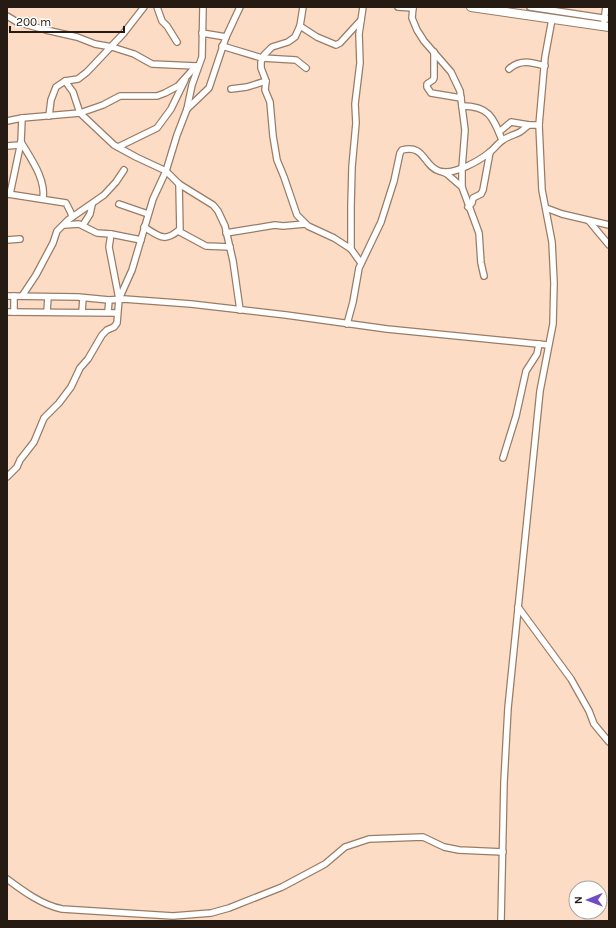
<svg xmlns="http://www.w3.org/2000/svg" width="616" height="928" font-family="Karla,sans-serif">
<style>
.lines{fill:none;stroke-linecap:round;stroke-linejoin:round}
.minor-casing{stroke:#997c66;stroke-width:8}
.highway-casing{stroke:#997c66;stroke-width:10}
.minor{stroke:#fff;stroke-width:5.5}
.highway{stroke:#fff;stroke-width:8}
</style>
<rect width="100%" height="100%" fill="#fcdcc4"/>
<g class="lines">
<!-- minor casing -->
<g class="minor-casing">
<g id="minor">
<polyline points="157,7 162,21 167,26 177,42"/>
<polyline points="303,7 300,26 295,37 288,42 272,47 264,55 261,62 261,68 266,81 265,90 270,102 273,136 277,160 284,177 297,215 308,226 334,238 351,249 361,263"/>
<polyline points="398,7 413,8"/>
<polyline points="413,7 412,18 417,30 424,41 451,72 460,91 465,130 462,168 462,187 479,233 481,263 484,276"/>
<polyline points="530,7 609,19"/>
<polyline points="7,16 17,22 46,30 77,37 95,44 112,47 134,54 152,64 196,66"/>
<polyline points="604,21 606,7"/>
<polyline points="300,26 317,37 336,45 340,43 361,20"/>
<polyline points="202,33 226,37"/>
<polyline points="222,46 262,58 296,60 306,68"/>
<polyline points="434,52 434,78 433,80 427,84 427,87 431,93 461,98"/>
<path d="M509 69C520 59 531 62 545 66"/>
<polyline points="65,81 73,92 80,113 114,145 136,157 166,171 179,184 213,205 218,211 225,226 233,261 240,310"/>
<polyline points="231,89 247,87 266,81"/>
<path d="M462 106C489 106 493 117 502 140"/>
<polyline points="187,109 209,88 226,37 240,7"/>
<polyline points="49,116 51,100 56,87 65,81 78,79 87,72 123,34 144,7"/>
<polyline points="7,121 22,118 80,113 103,105 120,96 157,96 165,93 178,86 196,66 198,66"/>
<polyline points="499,132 511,122 529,125"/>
<path d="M21 142C31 159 46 179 43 199"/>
<polyline points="7,146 20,145"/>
<polyline points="118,147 157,128 171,109 185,80"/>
<polyline points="443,172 447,174 462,187"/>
<polyline points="179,184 180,232 206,246 230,247"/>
<polyline points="8,194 66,203 71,213 72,217"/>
<polyline points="10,194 21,142 22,118"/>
<polyline points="119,204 148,214"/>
<polyline points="468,207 472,203 473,198 481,194 483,190 490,152"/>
<polyline points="546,208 562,214 609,225"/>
<polyline points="589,221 609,245"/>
<polyline points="64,225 79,224 97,233 111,234 141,240"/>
<polyline points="83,225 90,214 92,205"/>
<path d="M144 227C159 236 164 243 179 230"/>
<polyline points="226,233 275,225 283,226 305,224"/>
<polyline points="111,234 109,247 119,299"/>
<polyline points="7,240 20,239"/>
<polyline points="351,249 351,206 352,167 356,123 355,104 360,63 359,34 363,7"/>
<polyline points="7,296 78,297 109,300 124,299 191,304 286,315 387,329 548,345"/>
<polyline points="22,296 36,275 53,243 57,231 68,220 104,195 116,182 124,170"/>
<polyline points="7,312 117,313"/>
<polyline points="14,312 14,296"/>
<polyline points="47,312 48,297"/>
<polyline points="82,312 83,298"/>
<polyline points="108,312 109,300"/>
<path d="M347 324 353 302 359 268 381 222 394 181 400 153 402 150C425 144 423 166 439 171 453 176 479 161 490 152 494 149 498 143 503 140 508 136 515 135 520 132 523 130 526 127 529 125H539"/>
<polyline points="503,458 516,416 526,371 537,354 539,344"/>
<polyline points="7,477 17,467 20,460 34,442 44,418 59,403 71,387 80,368 88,359 102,335 107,330 114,327 117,323 119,299 132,270 153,199 166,171 177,135 187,109 192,85 202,57 203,7"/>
<polyline points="518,607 571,679 589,711 594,724 609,742"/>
<path d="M7 879C23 891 42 905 62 909L173 916 211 913 229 908 282 887 325 864 345 847 369 839 423 837 444 847 459 850 503 852"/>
<polyline points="501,921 504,782 508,708 540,391 553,324 554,283 552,242 542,190 539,125 545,57 552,19"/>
</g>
</g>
<!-- highway casing -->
<g class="highway-casing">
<polyline id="highway" points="471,7 609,27"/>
</g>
<!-- minor -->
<use href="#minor" class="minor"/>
<!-- highway -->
<use href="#highway" class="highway"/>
</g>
<!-- border -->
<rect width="616" height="928" fill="none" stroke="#261b12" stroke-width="16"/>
<!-- north arrow -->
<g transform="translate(588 900) rotate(269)"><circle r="19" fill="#ffffff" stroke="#a8a4a0"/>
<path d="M0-3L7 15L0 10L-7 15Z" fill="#714bc3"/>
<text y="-6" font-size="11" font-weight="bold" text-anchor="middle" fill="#261b12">N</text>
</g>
<!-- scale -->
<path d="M10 26v6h114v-6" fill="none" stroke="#261b12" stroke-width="2"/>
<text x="16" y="26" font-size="12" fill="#261b12" stroke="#ffffff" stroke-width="3" paint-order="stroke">200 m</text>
</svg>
